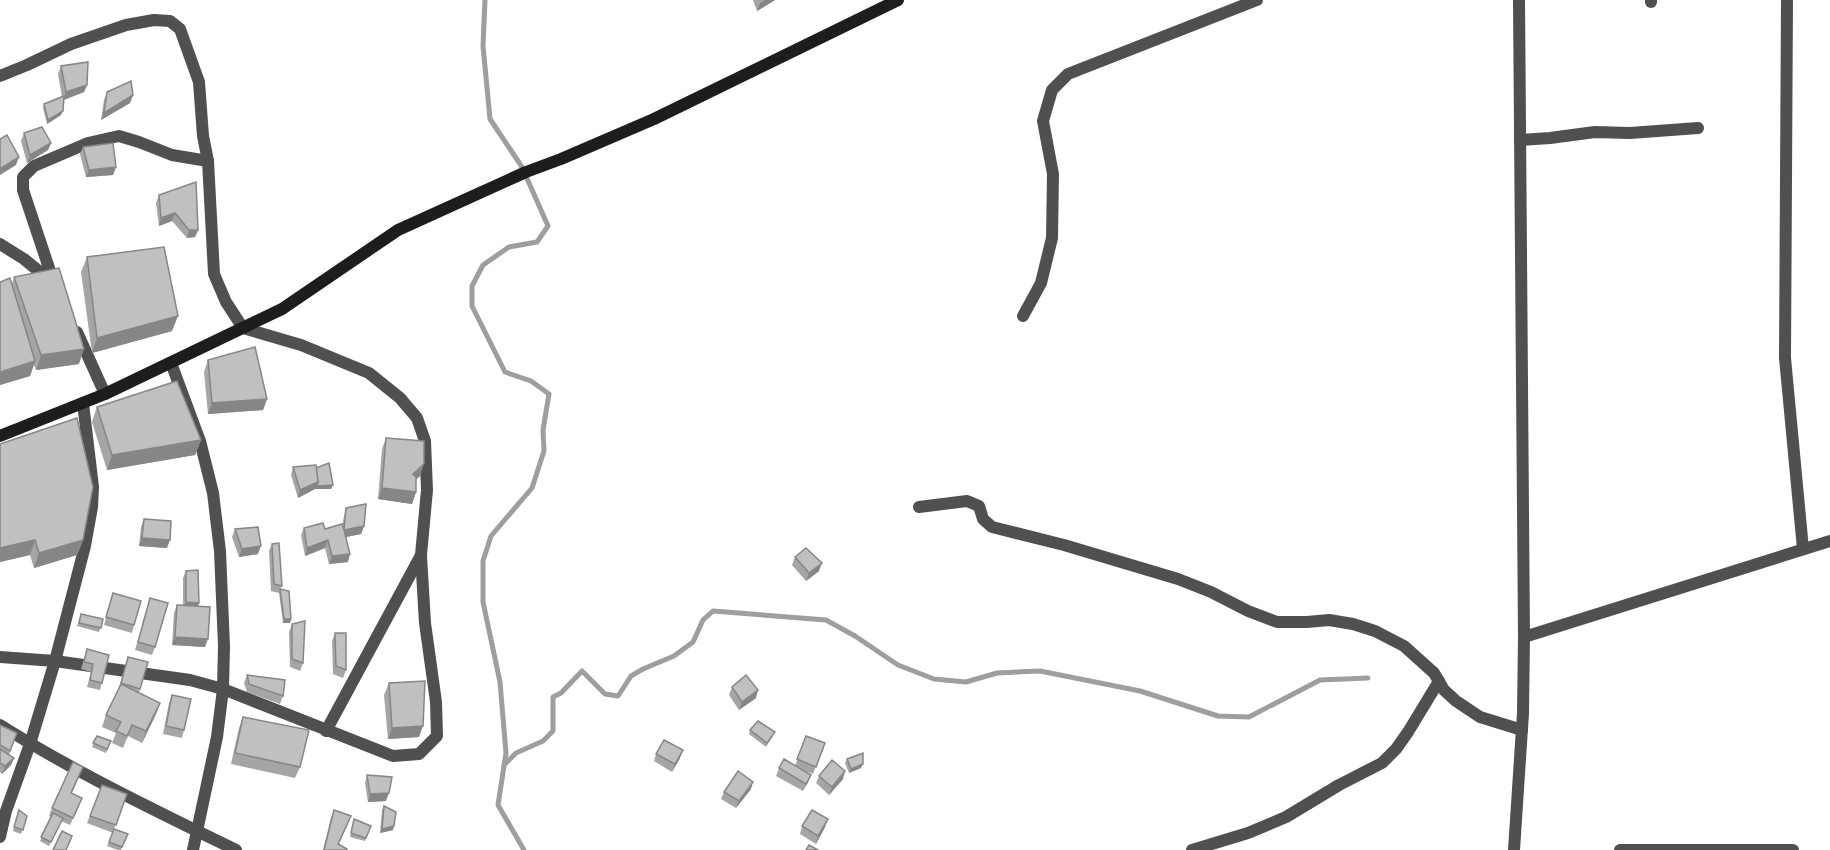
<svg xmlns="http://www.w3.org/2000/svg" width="1830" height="850" font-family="'Asap Condensed',sans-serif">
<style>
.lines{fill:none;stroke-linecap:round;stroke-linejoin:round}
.stream{stroke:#9e9e9e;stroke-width:5}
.street{stroke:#505050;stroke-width:12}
.secondary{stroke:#1d1d1d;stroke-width:12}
.wall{fill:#a5a5a5}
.shaded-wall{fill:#868686}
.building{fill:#c0c0c0;stroke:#868686;stroke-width:1.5}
</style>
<rect width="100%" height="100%" fill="#fff"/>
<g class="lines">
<!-- stream -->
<g class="stream">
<polyline points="485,0 483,46 490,119 522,167 548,226 537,242 509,247 483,265 472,286 472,306 505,372 531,381 549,394 543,430 544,451 532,488 491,536 483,561 483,602 500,682 506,753 498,805 524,850"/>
<polyline points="504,765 516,753 543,741 553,731 553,697 561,693 582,671 605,694 618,696 631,676 643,669 674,656 693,642 703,620 713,611 826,620 855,636 898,665 934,679 966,682 997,673 1040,671 1140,691 1218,716 1249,717 1320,680 1368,678"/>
</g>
<!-- street -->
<g class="street">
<polyline points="1787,0 1785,358 1803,549"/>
<polyline points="1651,2 1651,0"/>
<polyline points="0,76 27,65 71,44 126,25 154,20 170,21 180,29 199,82 203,136 208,161 214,274 226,302 243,328 301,345 369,373 400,398 417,418 425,441 427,490 421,555 326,731"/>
<polyline points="1520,140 1550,138 1595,132 1630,133 1698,128"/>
<polyline points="0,244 24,259 52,282"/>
<polyline points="54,283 23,190 23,177 34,166 88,143 119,136 139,142 172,155 208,161"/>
<polyline points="1023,316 1041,283 1052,238 1053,174 1043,121 1052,90 1068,74 1257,0"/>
<polyline points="77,332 105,394"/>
<polyline points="171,363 200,441 213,493 220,551 224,646 223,689 217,737 193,850"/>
<polyline points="919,507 967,501 979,506 983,519 992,527 1064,545 1178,579 1211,592 1248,611 1277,622 1307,622 1329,620 1353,624 1375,631 1404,646 1434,673 1444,690 1456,701 1480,717 1522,730"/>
<polyline points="1524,637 1830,541"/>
<polyline points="0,657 55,661 190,680 223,689 393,756 419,754 437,736 436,702 425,623 421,556"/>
<path d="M0 725C75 772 156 811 236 850"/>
<polyline points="0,837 6,811 30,744 55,661 85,546 92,507 93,487 83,403"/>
<polyline points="1192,850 1248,833 1286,817 1339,785 1382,763 1396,749 1408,732 1439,681"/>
<polyline points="1514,850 1523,713 1524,637 1519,0"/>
<polyline points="1620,850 1793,850"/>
</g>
<!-- secondary -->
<polyline class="secondary" points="0,436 105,394 282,309 398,230 526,172 561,159 654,119 898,0"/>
</g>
<!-- wall -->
<g class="wall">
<polygon points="753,0 775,0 757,11"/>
<polygon points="61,66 87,85 84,92 64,100 61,115 47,124 43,108 44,104 62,97 58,74"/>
<polygon points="107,92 133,95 130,103 101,120 104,100"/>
<polygon points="24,133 51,143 48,150 27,163 21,141"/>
<polygon points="83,147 116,167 113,175 86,177 80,154"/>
<polygon points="159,195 198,230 195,237 187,238 172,221 159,226 156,203"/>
<polygon points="87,257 172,331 92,353 81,272"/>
<polygon points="14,277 79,364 36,370 34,365 30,376 0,385 0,282 12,284"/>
<polygon points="208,360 267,399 263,410 208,414 204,372"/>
<polygon points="97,407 201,440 195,455 107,470 92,422"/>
<polygon points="386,438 420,476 416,479 416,492 412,504 378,499 382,449"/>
<polygon points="0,444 83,540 77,555 34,568 30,555 0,562"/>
<polygon points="293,467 316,468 331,489 315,489 298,498 291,475"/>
<polygon points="346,508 364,526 361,534 346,537 348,562 329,564 325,548 305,556 301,535 304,528 325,529 342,526 344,516"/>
<polygon points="144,519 167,548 139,546 141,527"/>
<polygon points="235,529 258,554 239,557 232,537"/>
<polygon points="272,544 282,586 280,589 291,619 290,623 283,623 279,593 271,591 269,551"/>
<polygon points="795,557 819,571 806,581 792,565"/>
<polygon points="186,571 198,606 205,647 172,645 174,613 177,605 183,606 183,578"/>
<polygon points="113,593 134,625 132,633 104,625"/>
<polygon points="150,598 155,647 152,655 135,650"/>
<polygon points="81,614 103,619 99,632 77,626"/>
<polygon points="292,624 303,663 300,671 290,667 289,632"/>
<polygon points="335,633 346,670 343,678 333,674 332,641"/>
<polygon points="87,649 102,683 100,690 87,687 91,672 81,669"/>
<polygon points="128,657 140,689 139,693 160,703 156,714 142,743 128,736 123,748 112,743 116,733 102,727 106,715 118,691"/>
<polygon points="247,675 283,696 280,704 247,692 244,683"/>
<polygon points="389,683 419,737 388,739 384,695"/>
<polygon points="732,687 756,698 739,710 729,695"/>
<polygon points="172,695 184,730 182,738 163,734 169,703"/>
<polygon points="243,717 300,767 295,778 231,764 239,728"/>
<polygon points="0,725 17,733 9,755 14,758 11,765 2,774 0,772"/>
<polygon points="750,730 773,736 766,747 749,734"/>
<polygon points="97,736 111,741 106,753 92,747"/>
<polygon points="806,736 825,743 813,774 802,770 811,775 808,783 803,791 776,776 779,768 795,766"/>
<polygon points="656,754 680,758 672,772 654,761"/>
<polygon points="847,759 861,768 849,773 845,763"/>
<polygon points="83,767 72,793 79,806 70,825 61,821 49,846 40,841 51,817 49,816 52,808"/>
<polygon points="367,775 386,801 368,802 365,783"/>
<polygon points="819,776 843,779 829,795 816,783"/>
<polygon points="102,785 127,794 114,829 128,834 121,850 118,850 107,846 113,833 87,823"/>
<polygon points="751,789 736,808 721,799 724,792"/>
<polygon points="384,806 393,830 380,833 382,810"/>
<polygon points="19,810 27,816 21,834 13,831"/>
<polygon points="334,810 348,823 339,844 346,850 323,850 331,818"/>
<polygon points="354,819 371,826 365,841 350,837"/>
<polygon points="802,826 825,827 816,844 800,834"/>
</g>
<!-- shaded-wall -->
<g class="shaded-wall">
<polygon points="765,0 775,0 757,11 760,3"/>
<polygon points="87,85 84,92 63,100 66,92"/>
<polygon points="133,95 130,103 101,120 104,113"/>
<polygon points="63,111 61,115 47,124 48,120"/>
<polygon points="51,143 48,150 27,163 30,155"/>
<polygon points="19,157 16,165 0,175 0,169"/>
<polygon points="116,167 113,175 86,177 89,170"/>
<polygon points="175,213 172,221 159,226 161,218"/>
<polygon points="189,230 198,230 195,237 187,238"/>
<polygon points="178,316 172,331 92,353 97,338"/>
<polygon points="84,349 79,364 36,370 41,355"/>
<polygon points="35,361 30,376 0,385 0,372"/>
<polygon points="267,399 263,410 208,414 212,403"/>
<polygon points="201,440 195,455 107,470 112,455"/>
<polygon points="424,464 420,476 409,486 413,474"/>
<polygon points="318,482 333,485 331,489 315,489 298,498 300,490"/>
<polygon points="382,488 416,492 412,504 378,499"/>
<polygon points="364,526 361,534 341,538 344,530"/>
<polygon points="142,538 170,540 167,548 139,546"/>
<polygon points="35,540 30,555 0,562 0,548"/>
<polygon points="83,540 77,555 34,568 39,553"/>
<polygon points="328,540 325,548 305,556 307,548"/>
<polygon points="261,546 258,554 239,557 242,549"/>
<polygon points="350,554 348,562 329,564 332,556"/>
<polygon points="822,563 819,571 806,581 809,573"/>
<polygon points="186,602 199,603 197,611 183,609"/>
<polygon points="284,619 291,619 290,623 283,623"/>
<polygon points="175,637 208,639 205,647 172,645"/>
<polygon points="758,690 756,698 739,710 742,702"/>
<polygon points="160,703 156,714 142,743 146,731"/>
<polygon points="423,726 419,737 388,739 392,728"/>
<polygon points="683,750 680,758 672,772 675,764"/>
<polygon points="14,758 11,765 2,774 5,766"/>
<polygon points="863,764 861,768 849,773 851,769"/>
<polygon points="845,771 843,779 829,795 832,787"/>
<polygon points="753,782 751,789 736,808 739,801"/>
<polygon points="389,793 386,801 368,802 370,794"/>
<polygon points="828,819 825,827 816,844 818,836"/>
<polygon points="394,826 393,830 380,833 382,829"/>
</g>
<!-- building -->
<g class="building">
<polygon points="88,62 87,85 66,92 61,66"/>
<polygon points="131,81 133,95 104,113 107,92"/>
<polygon points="64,96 63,111 48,120 44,104"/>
<polygon points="42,127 51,143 30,155 24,133"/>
<polygon points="7,135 19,157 0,169 0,139"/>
<polygon points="113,143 116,167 89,170 83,147"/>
<polygon points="196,182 198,230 189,230 175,213 161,218 159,195"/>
<polygon points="164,247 178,316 97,338 87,257"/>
<polygon points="59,268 84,349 41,355 14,277"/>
<polygon points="10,278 35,361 0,372 0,282"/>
<polygon points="255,347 267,399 212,403 208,360"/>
<polygon points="177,381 201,440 112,455 97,407"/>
<polygon points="77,418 93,487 83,540 39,553 35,540 0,548 0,444"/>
<polygon points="386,438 424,441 424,464 413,474 416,477 416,492 382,488"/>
<polygon points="329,463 333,485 317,486 318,482 316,468"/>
<polygon points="316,465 318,482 300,490 293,467"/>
<polygon points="366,504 364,526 344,530 350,554 332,556 328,540 307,548 304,528 323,523 325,529 342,524 344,530 346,508"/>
<polygon points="144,519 171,521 170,540 142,538"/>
<polygon points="258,527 261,546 242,549 235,529"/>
<polygon points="279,543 282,586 274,584 272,544"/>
<polygon points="806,548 822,563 809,573 795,557"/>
<polygon points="198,570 199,603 186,602 186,571"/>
<polygon points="280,589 289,591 291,619 284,619"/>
<polygon points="113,593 141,601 134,625 106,617"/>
<polygon points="150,598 168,603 155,647 138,642"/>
<polygon points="177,605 210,607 208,639 175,637"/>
<polygon points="81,614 103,619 101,628 79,623"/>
<polygon points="305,621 303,663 292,659 292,624"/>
<polygon points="335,633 346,633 346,670 336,666"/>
<polygon points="87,649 109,655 102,683 90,680 93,664 84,662"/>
<polygon points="128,657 148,662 140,689 121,683"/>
<polygon points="247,675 285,680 283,696 249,684"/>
<polygon points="746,675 758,690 742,702 732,687"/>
<polygon points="425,681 423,726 392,728 389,683"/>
<polygon points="121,684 160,703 146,731 132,725 127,736 116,731 121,722 106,715"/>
<polygon points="172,695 191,699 184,730 166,726"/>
<polygon points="243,717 309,730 300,767 235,753"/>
<polygon points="758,721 775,732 767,743 750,730"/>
<polygon points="0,725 17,733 10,751 0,745"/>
<polygon points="97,736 111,741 107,749 93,743"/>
<polygon points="806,736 825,743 816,767 797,759"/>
<polygon points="664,740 683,750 675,764 656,754"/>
<polygon points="0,749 14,758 5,766 0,763"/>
<polygon points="863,753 863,764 851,769 847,759"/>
<polygon points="784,759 811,775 806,784 779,768"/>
<polygon points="832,760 845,771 832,787 819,776"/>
<polygon points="73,762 83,767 71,793 82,798 73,818 52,808"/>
<polygon points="738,771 753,782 739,801 724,792"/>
<polygon points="367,775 392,777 389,793 370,794"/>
<polygon points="102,785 127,794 116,825 90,816"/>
<polygon points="384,806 396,812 394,826 382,829"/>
<polygon points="19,810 27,816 23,830 14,827"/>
<polygon points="334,810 351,816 338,844 347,849 346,850 324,850"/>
<polygon points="812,810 828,819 818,836 802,826"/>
<polygon points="53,813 63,818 51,842 41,837"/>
<polygon points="354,819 371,826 366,838 351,833"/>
<polygon points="114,829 128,834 122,847 109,842"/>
<polygon points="62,831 72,836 66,850 53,850"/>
<polygon points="809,845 818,850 806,850"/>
</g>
</svg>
